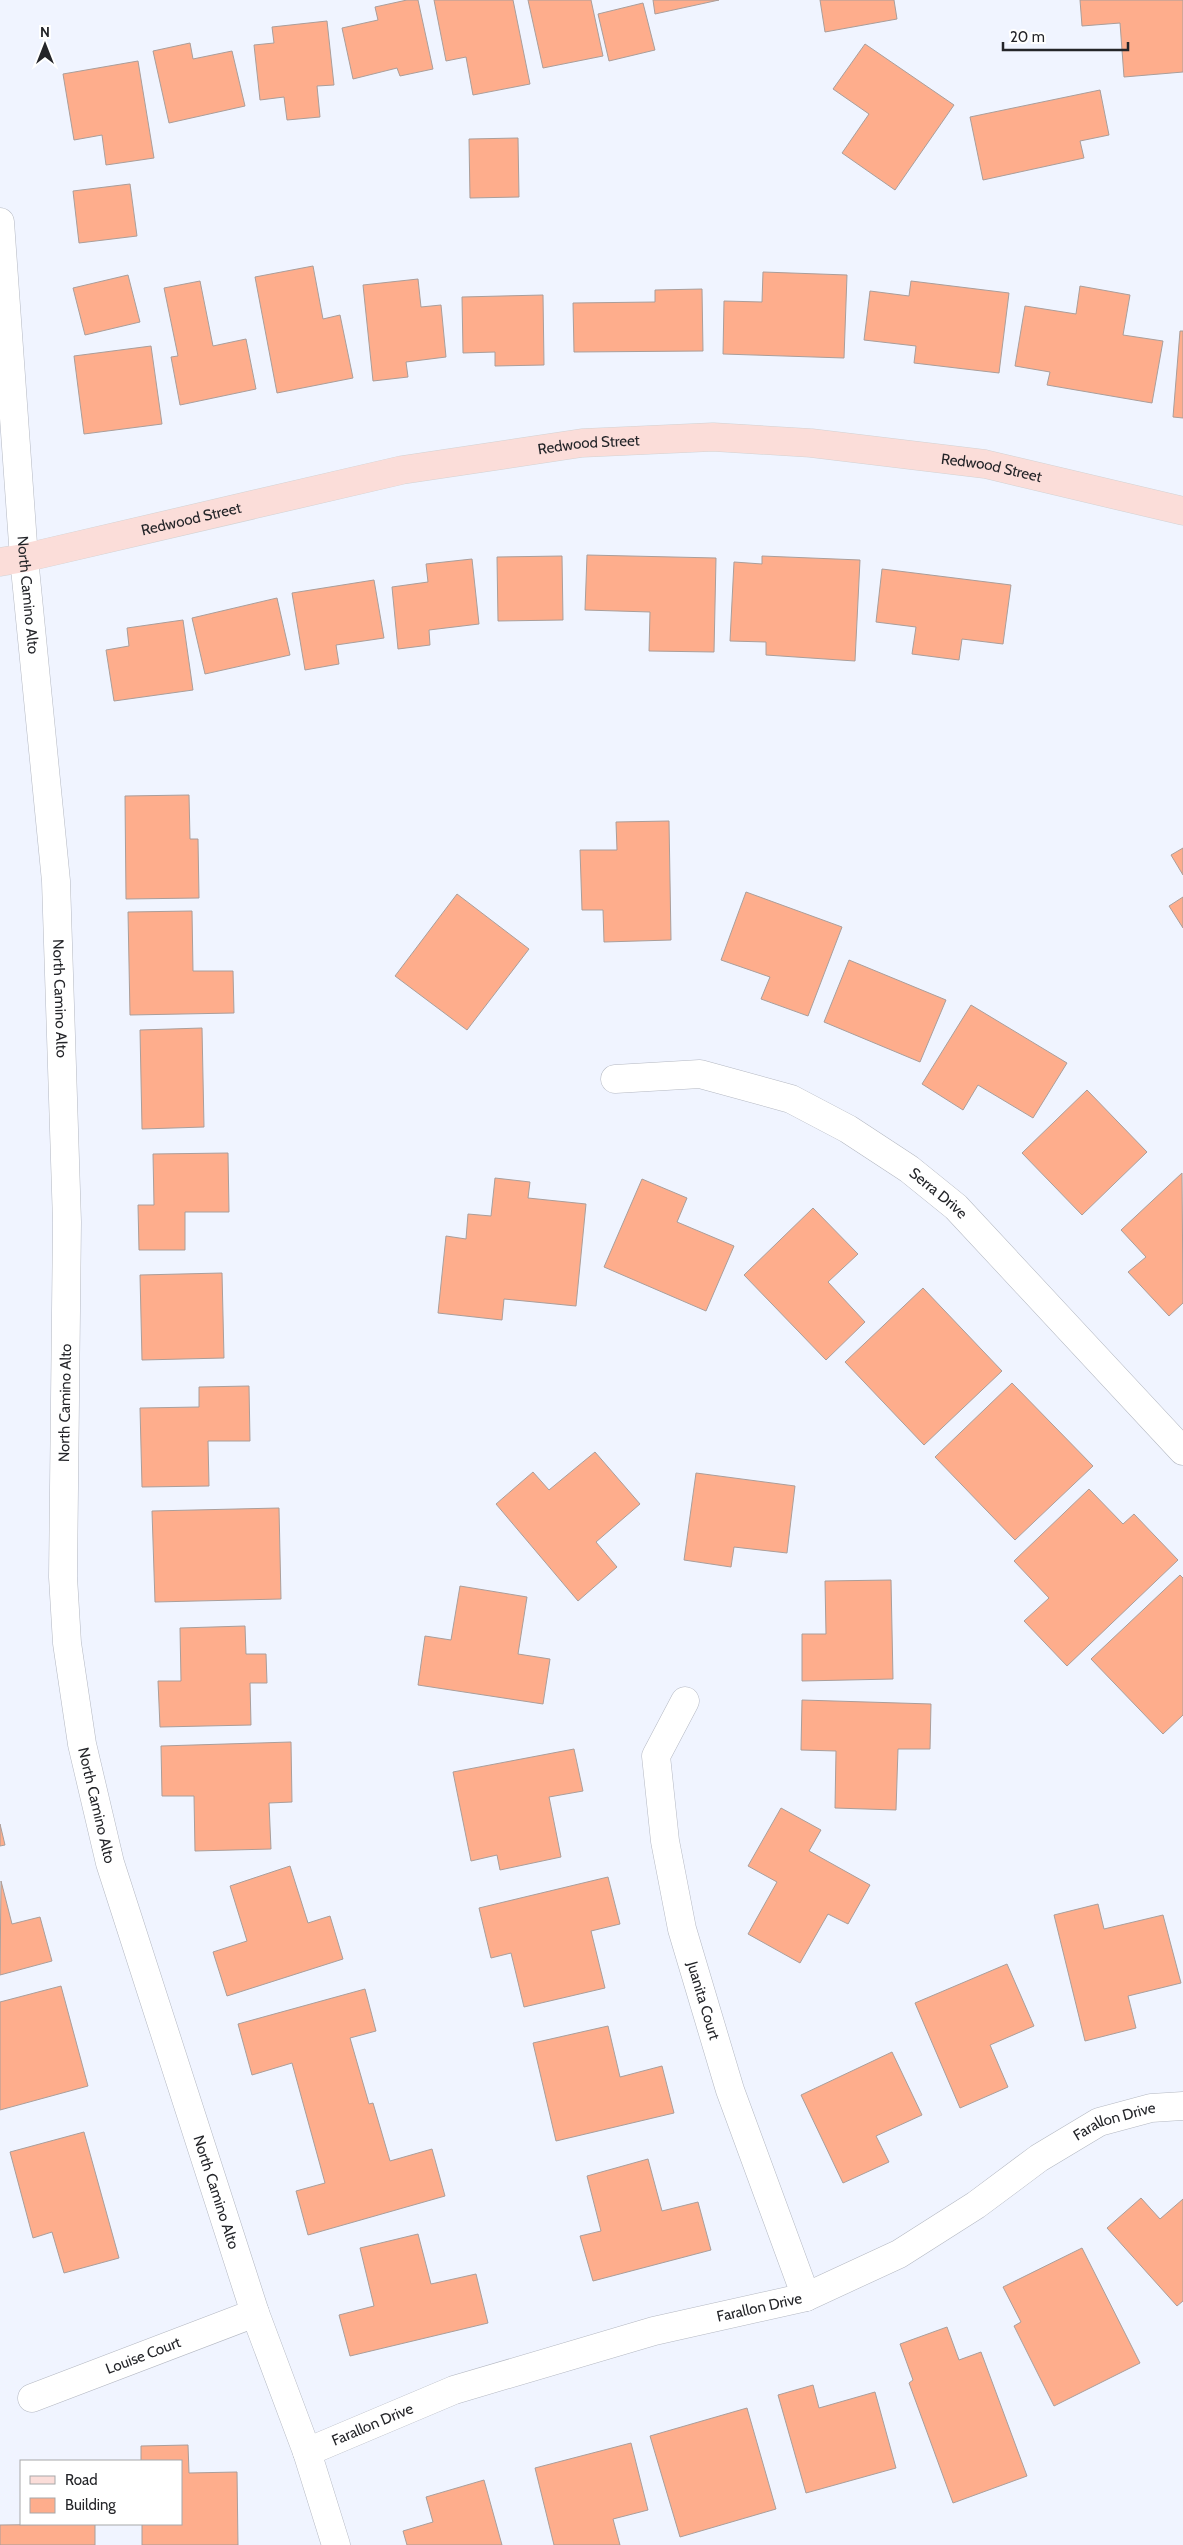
<svg xmlns="http://www.w3.org/2000/svg" width="1183" height="2545" font-family="Cabin,sans-serif">
<style>
.building{fill:#fead8c;stroke:#aa9e9a}
.lines{fill:none;stroke-linecap:round;stroke-linejoin:round}
.minor-casing{stroke:#b4b8c2;stroke-width:29}
.major-casing{stroke:#d3d3d4;stroke-width:29}
.minor{stroke:#fff;stroke-width:28}
.major{stroke:#fbddd9;stroke-width:28}
.labels{text-anchor:middle;stroke-width:5;stroke-linejoin:round;paint-order:stroke}
.street-label{font-size:15px;fill:#242529;stroke:#fff}
</style>
<rect width="100%" height="100%" fill="#f0f4ff"/>
<!-- building -->
<g class="building">
<polygon points="407,0 418,0 433,69 400,76 397,68 353,79 342,28 378,20 375,7"/>
<polygon points="434,0 513,0 530,84 473,95 466,57 446,61"/>
<polygon points="528,0 591,0 603,56 543,68"/>
<polygon points="653,0 719,0 655,14"/>
<polygon points="820,0 894,0 897,19 825,32"/>
<polygon points="1080,0 1183,0 1183,72 1124,77 1120,23 1082,26"/>
<polygon points="643,3 655,50 609,61 598,14"/>
<polygon points="327,21 334,85 317,86 320,117 287,120 284,97 260,100 254,45 274,43 272,27"/>
<polygon points="190,43 193,59 232,51 245,106 169,123 153,51"/>
<polygon points="865,44 954,105 895,190 842,153 869,114 833,89"/>
<polygon points="138,61 154,158 106,165 102,135 74,140 63,74"/>
<polygon points="1100,90 1109,135 1080,141 1084,158 983,180 970,117"/>
<polygon points="518,138 519,197 470,198 469,139"/>
<polygon points="130,184 137,236 79,243 73,191"/>
<polygon points="313,266 323,319 340,315 353,378 277,393 255,277"/>
<polygon points="763,272 847,275 844,358 723,354 724,301 762,302"/>
<polygon points="128,275 140,322 85,335 73,288"/>
<polygon points="418,279 421,307 441,305 446,357 406,362 408,377 373,381 363,285"/>
<polygon points="200,281 213,346 246,339 256,389 180,405 171,357 178,356 164,288"/>
<polygon points="911,281 1009,293 999,373 914,363 916,346 864,340 870,291 909,296"/>
<polygon points="1080,286 1130,295 1123,335 1163,341 1152,403 1047,385 1050,372 1015,366 1025,306 1076,314"/>
<polygon points="702,289 703,351 574,352 573,303 655,302 655,290"/>
<polygon points="543,295 544,365 495,366 495,352 463,353 462,297"/>
<polygon points="1180,331 1183,331 1183,418 1173,417"/>
<polygon points="151,346 162,424 84,434 74,356"/>
<polygon points="587,555 716,558 714,652 649,651 650,612 585,610"/>
<polygon points="562,556 563,620 498,621 497,557"/>
<polygon points="762,556 860,560 855,661 766,655 766,642 730,641 734,562 762,564"/>
<polygon points="472,559 479,624 429,630 430,645 398,649 392,587 428,582 426,564"/>
<polygon points="882,569 1011,585 1003,644 962,639 959,660 912,654 916,627 876,622"/>
<polygon points="374,580 384,638 336,645 339,664 305,670 292,593"/>
<polygon points="277,598 290,655 205,674 192,618"/>
<polygon points="183,620 193,690 114,701 106,650 129,646 127,628"/>
<polygon points="189,795 190,839 198,839 199,898 126,899 125,796"/>
<polygon points="669,821 671,940 604,942 603,910 582,910 580,850 617,850 616,822"/>
<polygon points="1183,848 1183,875 1171,855"/>
<polygon points="746,892 842,927 808,1016 761,999 770,977 721,960"/>
<polygon points="457,894 529,949 467,1030 395,976"/>
<polygon points="1183,897 1183,928 1169,906"/>
<polygon points="192,911 193,971 233,971 234,1013 130,1015 128,912"/>
<polygon points="849,960 946,1000 920,1062 824,1022"/>
<polygon points="971,1005 1067,1063 1033,1118 978,1085 963,1110 922,1084"/>
<polygon points="202,1028 204,1127 142,1129 140,1030"/>
<polygon points="1087,1090 1147,1152 1082,1215 1022,1153"/>
<polygon points="228,1153 229,1212 185,1212 185,1250 139,1250 138,1205 154,1205 153,1154"/>
<polygon points="1182,1173 1183,1303 1169,1316 1128,1272 1146,1257 1121,1230"/>
<polygon points="495,1178 530,1182 528,1198 586,1204 576,1306 504,1299 502,1320 438,1313 446,1236 466,1239 468,1214 491,1216"/>
<polygon points="642,1179 687,1198 677,1222 734,1246 706,1311 604,1267"/>
<polygon points="813,1208 858,1254 828,1282 865,1322 826,1360 744,1275"/>
<polygon points="222,1273 224,1358 142,1360 140,1275"/>
<polygon points="923,1288 1002,1371 924,1445 845,1362"/>
<polygon points="1012,1383 1093,1466 1015,1540 935,1457"/>
<polygon points="249,1386 250,1441 208,1441 209,1486 142,1487 140,1408 199,1407 199,1387"/>
<polygon points="595,1452 640,1504 596,1542 617,1567 578,1601 496,1504 533,1472 549,1490"/>
<polygon points="696,1473 795,1486 787,1553 734,1547 731,1567 684,1560"/>
<polygon points="1089,1489 1123,1524 1134,1514 1178,1560 1067,1666 1024,1621 1049,1598 1014,1561"/>
<polygon points="279,1508 281,1599 155,1602 152,1511"/>
<polygon points="1180,1575 1183,1578 1183,1715 1163,1734 1091,1659"/>
<polygon points="891,1580 893,1679 802,1681 802,1634 826,1634 825,1581"/>
<polygon points="460,1586 527,1597 518,1654 550,1659 543,1704 418,1685 425,1636 451,1640"/>
<polygon points="245,1626 246,1654 266,1654 267,1683 250,1683 251,1725 160,1727 158,1681 181,1681 180,1628"/>
<polygon points="802,1700 931,1704 930,1749 898,1749 896,1810 835,1808 836,1751 801,1750"/>
<polygon points="291,1742 292,1802 269,1803 271,1849 195,1851 194,1796 162,1796 161,1746"/>
<polygon points="574,1749 583,1791 549,1797 561,1857 500,1870 497,1855 471,1861 453,1772"/>
<polygon points="781,1808 821,1830 809,1851 870,1885 848,1924 828,1914 800,1963 748,1934 777,1882 748,1866"/>
<polygon points="0,1824 5,1845 0,1846"/>
<polygon points="290,1866 308,1923 330,1916 343,1959 227,1996 213,1952 247,1941 230,1886"/>
<polygon points="608,1877 620,1924 591,1931 605,1988 524,2007 511,1953 491,1958 479,1908"/>
<polygon points="1,1881 12,1924 40,1917 52,1961 0,1975"/>
<polygon points="1098,1904 1104,1929 1163,1915 1181,1983 1128,1996 1136,2028 1085,2041 1054,1915"/>
<polygon points="1007,1964 1034,2026 990,2045 1008,2087 960,2108 915,2003"/>
<polygon points="61,1986 88,2086 0,2110 0,2002"/>
<polygon points="365,1989 376,2031 350,2038 369,2104 373,2103 390,2161 432,2149 445,2196 308,2235 296,2191 325,2183 292,2063 252,2075 238,2024"/>
<polygon points="608,2026 620,2077 662,2066 674,2113 556,2141 533,2043"/>
<polygon points="892,2052 922,2115 876,2136 889,2162 843,2183 801,2095"/>
<polygon points="84,2132 119,2258 64,2273 52,2232 33,2238 10,2152"/>
<polygon points="648,2159 662,2211 698,2202 711,2250 593,2281 580,2236 601,2231 587,2176"/>
<polygon points="1141,2198 1160,2219 1183,2199 1183,2301 1177,2306 1107,2228"/>
<polygon points="418,2234 431,2284 476,2274 488,2323 350,2356 339,2315 374,2306 360,2248"/>
<polygon points="1082,2248 1140,2363 1054,2406 1014,2326 1021,2322 1003,2287"/>
<polygon points="947,2327 959,2360 981,2352 1027,2476 953,2503 909,2383 913,2380 900,2344"/>
<polygon points="813,2385 819,2408 875,2392 896,2468 806,2493 778,2395"/>
<polygon points="747,2408 776,2509 680,2537 650,2436"/>
<polygon points="631,2443 648,2510 613,2519 620,2545 554,2545 535,2468"/>
<polygon points="188,2445 189,2473 237,2472 238,2545 142,2545 142,2524 181,2524 181,2461 141,2461 141,2446"/>
<polygon points="484,2480 502,2545 407,2545 403,2531 433,2522 426,2497"/>
<polygon points="95,2524 95,2545 0,2545 0,2525"/>
</g>
<g class="lines">
<!-- minor casing -->
<g class="minor-casing">
<g id="minor">
<path id="s1" d="M0 222 24 558 56 881 67 1222 63 1577 67 1643 82 1744 110 1863 255 2313 307 2452 336 2545"/>
<path id="s2" d="M615 1079 700 1074 791 1099 848 1129 909 1169 956 1207 1183 1451"/>
<path id="s3" d="M685 1701 656 1756 665 1841 682 1929 730 2090 806 2297"/>
<path id="s4" d="M32 2398 255 2313"/>
<path id="s5" d="M307 2452 454 2390 654 2331 806 2297 899 2254 976 2205 1039 2158 1099 2122 1151 2108 1183 2106"/>
</g>
</g>
<!-- major casing -->
<g class="major-casing">
<g id="major">
<path id="s6" d="M0 562 24 558 402 470 582 443 713 437 811 443 985 464 1183 511"/>
</g>
</g>
<!-- minor -->
<use href="#minor" class="minor"/>
<!-- major -->
<use href="#major" class="major"/>
</g>
<g class="labels">
<!-- street labels -->
<g class="street-label">
<text dy="5" stroke="none"><textPath href="#s6" startOffset="601">Redwood Street</textPath></text>
<text dy="5" stroke="none"><textPath href="#s6" startOffset="1006">Redwood Street</textPath></text>
<text dy="5" stroke="none"><textPath href="#s6" startOffset="196">Redwood Street</textPath></text>
<text dy="5" stroke="none"><textPath href="#s1" startOffset="374">North Camino Alto</textPath></text>
<text dy="5" stroke="none"><textPath href="#s1" startOffset="779">North Camino Alto</textPath></text>
<text dy="5" stroke="none"><textPath href="#s2" startOffset="355">Serra Drive</textPath></text>
<text transform="translate(65 1403) rotate(-89)" y="5">North Camino Alto</text>
<text dy="5" stroke="none"><textPath href="#s1" startOffset="1589">North Camino Alto</textPath></text>
<text dy="5" stroke="none"><textPath href="#s3" startOffset="312">Juanita Court</textPath></text>
<text dy="5" stroke="none"><textPath href="#s5" startOffset="881">Farallon Drive</textPath></text>
<text dy="5" stroke="none"><textPath href="#s1" startOffset="1994">North Camino Alto</textPath></text>
<text dy="5" stroke="none"><textPath href="#s5" startOffset="476">Farallon Drive</textPath></text>
<text dy="5" stroke="none"><textPath href="#s4" startOffset="119">Louise Court</textPath></text>
<text dy="5" stroke="none"><textPath href="#s5" startOffset="71">Farallon Drive</textPath></text>
</g>
</g>
<!-- legend -->
<rect x="20" y="2460" width="162" height="65" fill="#ffffff" stroke="#a7a8a9"/>
<rect x="30" y="2476" width="25" height="8" fill="#fbddd9" stroke="#a7a8a9"/>
<text x="65" y="2485" font-size="15" fill="#242529">Road</text>
<rect x="30" y="2498" width="25" height="15" fill="#fead8c" stroke="#a7a8a9"/>
<text x="65" y="2510" font-size="15" fill="#242529">Building</text>
<!-- north arrow -->
<g transform="translate(45 45)" stroke="#ffffff" stroke-width="4" paint-order="stroke">
<path d="M0-4L9 19L0 12L-9 19Z" fill="#242529"/>
<text y="-8" font-size="14" font-weight="bold" text-anchor="middle" fill="#242529">N</text>
</g>
<!-- scale -->
<path d="M1003 42v8h125v-8" fill="none" stroke="#242529" stroke-width="2.5"/>
<text x="1010" y="42" font-size="15" fill="#242529" stroke="#ffffff" stroke-width="4" paint-order="stroke">20 m</text>
</svg>
